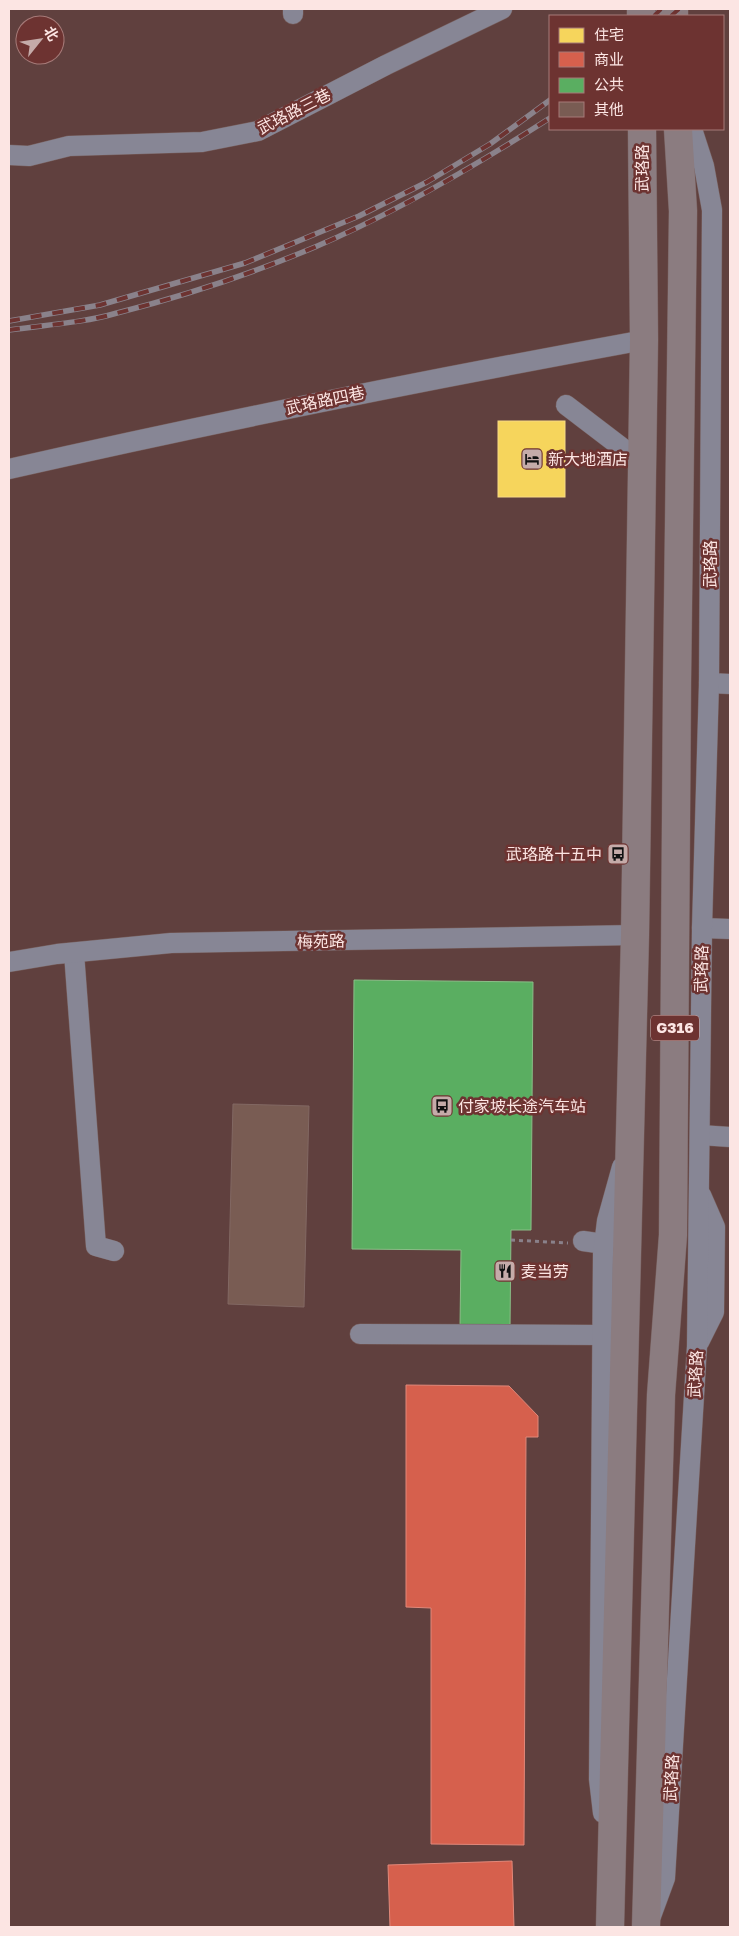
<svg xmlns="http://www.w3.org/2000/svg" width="739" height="1936" font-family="'Golos Text','Noto Sans SC',sans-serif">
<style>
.homes{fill:#f6d55c;stroke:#f8da84}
.shops{fill:#d6604d;stroke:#e1887a}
.public{fill:#5aae61;stroke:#8bbe88}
.building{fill:#795c53;stroke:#826863}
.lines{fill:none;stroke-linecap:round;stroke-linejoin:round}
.minor-casing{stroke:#765d5b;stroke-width:21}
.highway-casing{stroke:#765d5b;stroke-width:29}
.path{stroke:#8a818a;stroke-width:3;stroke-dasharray:4 4;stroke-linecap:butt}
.minor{stroke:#878695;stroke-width:20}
.highway{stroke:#8b7c80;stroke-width:28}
.rail-casing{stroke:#8a828b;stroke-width:5.5}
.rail{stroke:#6d3331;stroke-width:4;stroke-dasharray:11;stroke-linecap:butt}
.labels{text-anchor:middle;stroke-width:5;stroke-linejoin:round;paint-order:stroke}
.shield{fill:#6d3331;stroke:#d1b0ae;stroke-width:1}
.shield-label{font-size:15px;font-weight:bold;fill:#fce5e3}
.street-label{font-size:16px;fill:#fce5e3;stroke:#6d3331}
.poi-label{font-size:16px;fill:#fce5e3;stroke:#6d3331;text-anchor:start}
</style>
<rect width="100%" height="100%" fill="#60403e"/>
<!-- homes -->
<rect class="homes" x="498" y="421" width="67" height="76"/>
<!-- shops -->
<g class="shops">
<polygon points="406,1385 509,1386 538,1416 538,1437 526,1437 524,1845 431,1844 431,1608 406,1607"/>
<polygon points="512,1861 514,1927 390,1927 388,1865"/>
</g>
<!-- public -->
<polygon class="public" points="354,980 533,982 531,1230 511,1230 510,1328 460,1328 461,1250 352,1249"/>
<!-- building -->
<polygon class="building" points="233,1104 309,1106 304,1307 228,1304"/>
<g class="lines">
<!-- minor casing -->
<g class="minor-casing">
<g id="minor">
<polyline points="293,14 293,9"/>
<polyline points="9,155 29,156 69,146 202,142 258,131 386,65 502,9"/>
<polyline points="566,405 642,463"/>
<path d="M9 469C220 421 431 379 644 340"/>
<polyline points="709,683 730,684"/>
<polyline points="702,928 730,929"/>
<polyline points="74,953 96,1246 114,1251"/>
<polyline points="9,962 57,954 171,943 635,935"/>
<polyline points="700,1135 730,1137"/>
<polyline points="583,1241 604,1244"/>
<polyline points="360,1334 602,1335"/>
<polyline points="699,1342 714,1312 715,1227 701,1195"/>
<polyline points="603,1813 599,1779 603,1254 607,1221 622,1167"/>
<polyline points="651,1916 665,1878 697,1346 702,928 709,683 712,210 704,166 692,129"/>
</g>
</g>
<!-- highway casing -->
<g class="highway-casing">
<g id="highway">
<polyline points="641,9 641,16"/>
<polyline points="674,9 674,16"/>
<polyline points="610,1927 635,935 644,340 642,129"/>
<polyline points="646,1927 661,1395 673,1235 677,682 683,211 678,129"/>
</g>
</g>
<!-- path -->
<polyline class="path" points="511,1240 568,1243"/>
<!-- minor -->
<use href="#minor" class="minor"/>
<!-- highway -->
<use href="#highway" class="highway"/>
<!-- rail casing -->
<g class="rail-casing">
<g id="rail">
<polyline points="654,16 661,9"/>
<polyline points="671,16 679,9"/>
<polyline points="9,321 100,305 245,263 359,216 427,182 490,144 550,100"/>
<path d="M9 330C44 325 83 323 117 313 184 296 251 274 315 247 397 212 475 166 550 118"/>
</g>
</g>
<!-- rail -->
<use href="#rail" class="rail"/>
</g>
<!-- icons -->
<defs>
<g id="hotel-square" transform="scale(1.125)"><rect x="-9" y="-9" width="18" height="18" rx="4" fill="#c5aba9" stroke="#6d3331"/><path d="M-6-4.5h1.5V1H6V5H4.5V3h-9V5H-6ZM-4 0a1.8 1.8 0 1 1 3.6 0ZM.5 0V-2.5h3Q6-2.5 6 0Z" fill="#111"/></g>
<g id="bus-square" transform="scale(1.125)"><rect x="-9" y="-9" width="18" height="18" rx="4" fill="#c5aba9" stroke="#6d3331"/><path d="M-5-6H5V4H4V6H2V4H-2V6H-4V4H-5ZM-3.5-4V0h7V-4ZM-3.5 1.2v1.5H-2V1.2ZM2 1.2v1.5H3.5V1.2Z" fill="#111"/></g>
<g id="restaurant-square" transform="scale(1.125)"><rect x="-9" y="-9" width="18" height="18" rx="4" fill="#c5aba9" stroke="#6d3331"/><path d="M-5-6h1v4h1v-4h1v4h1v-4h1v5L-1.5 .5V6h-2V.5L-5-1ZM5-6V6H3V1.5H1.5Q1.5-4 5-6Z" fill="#111"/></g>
</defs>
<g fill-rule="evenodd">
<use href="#hotel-square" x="532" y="459"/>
<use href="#bus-square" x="618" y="854"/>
<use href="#bus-square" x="442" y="1106"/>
<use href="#restaurant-square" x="505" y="1271"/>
</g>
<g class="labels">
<!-- shield labels -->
<rect class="shield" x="651" y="1015.5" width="48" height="25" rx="4"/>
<g class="shield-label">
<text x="675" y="1033">G316</text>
</g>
<!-- street labels -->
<g class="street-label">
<text transform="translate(294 111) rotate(-27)" y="6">武珞路三巷</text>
<text transform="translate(642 168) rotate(-90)" y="6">武珞路</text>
<text transform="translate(325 400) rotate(-12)" y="6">武珞路四巷</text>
<text transform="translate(710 564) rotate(-90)" y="6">武珞路</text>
<text transform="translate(321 941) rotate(-1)" y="6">梅苑路</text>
<text transform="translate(701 969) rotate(-89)" y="6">武珞路</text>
<text transform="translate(695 1374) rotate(-87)" y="6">武珞路</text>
<text transform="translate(671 1778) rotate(-87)" y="6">武珞路</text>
</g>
<!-- poi labels -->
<g class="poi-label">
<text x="548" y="465">新大地酒店</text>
<text x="602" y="860" text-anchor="end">武珞路十五中</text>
<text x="458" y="1112">付家坡长途汽车站</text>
<text x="521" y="1277">麦当劳</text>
</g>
</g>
<!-- border -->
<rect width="739" height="1936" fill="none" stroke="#fce5e3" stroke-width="20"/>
<!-- legend -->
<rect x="549" y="15" width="175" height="115" fill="#6d3331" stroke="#a67a78"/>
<rect x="559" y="28" width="25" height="15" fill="#f6d55c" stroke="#a67a78"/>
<text x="594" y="40" font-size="15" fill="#fce5e3">住宅</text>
<rect x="559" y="52" width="25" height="15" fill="#d6604d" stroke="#a67a78"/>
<text x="594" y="65" font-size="15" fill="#fce5e3">商业</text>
<rect x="559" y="78" width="25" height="15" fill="#5aae61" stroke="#a67a78"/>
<text x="594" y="90" font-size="15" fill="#fce5e3">公共</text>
<rect x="559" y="102" width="25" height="15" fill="#795c53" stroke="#a67a78"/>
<text x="594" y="115" font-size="15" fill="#fce5e3">其他</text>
<!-- north arrow -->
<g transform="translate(40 40) rotate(60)"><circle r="24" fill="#6d3331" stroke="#a67a78"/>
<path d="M0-4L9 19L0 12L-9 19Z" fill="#c5aba9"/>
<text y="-8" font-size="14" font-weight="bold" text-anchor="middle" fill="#fce5e3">北</text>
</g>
</svg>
